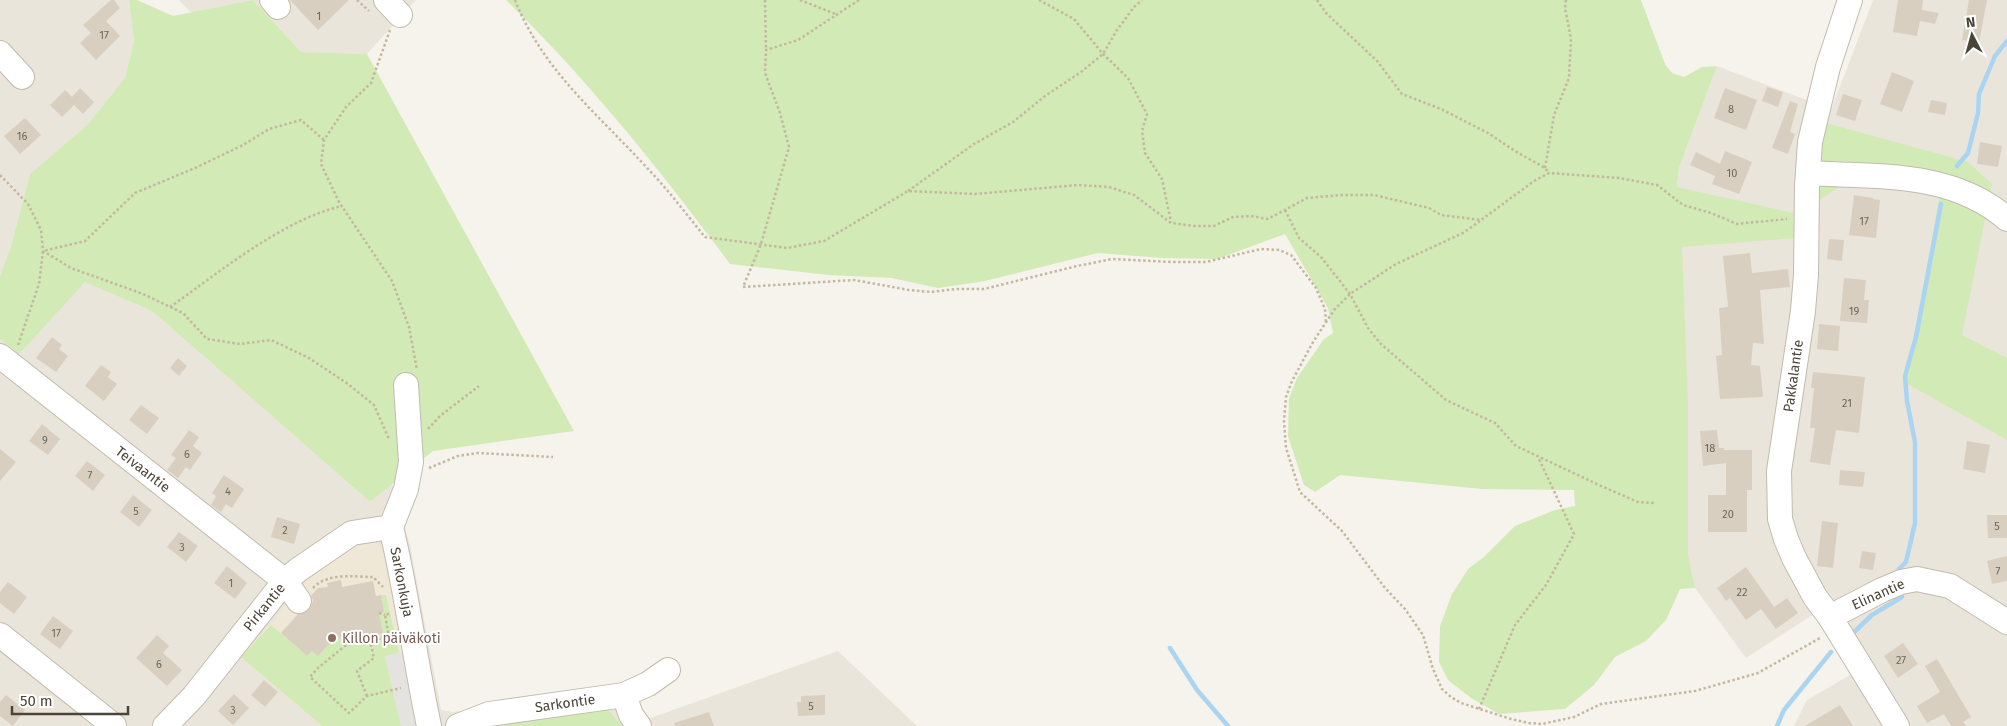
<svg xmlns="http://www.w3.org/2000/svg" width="2007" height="726" font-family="'Fira Sans',sans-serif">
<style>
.residential{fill:#eae5da}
.education{fill:#efe8d6}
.green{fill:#d2eab5}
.parking{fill:#e5e3e0}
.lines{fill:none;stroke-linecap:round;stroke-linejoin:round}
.stream{stroke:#a9d4f2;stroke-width:4.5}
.building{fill:#d8cfc1}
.minor-casing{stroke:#c2bbae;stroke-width:26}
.path{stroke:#c4b79f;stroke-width:2.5;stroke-dasharray:2.5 2.5;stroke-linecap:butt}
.minor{stroke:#fff;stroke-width:24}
.education-dot{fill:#8d6e63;stroke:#fff;stroke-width:2}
.labels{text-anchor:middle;stroke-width:4;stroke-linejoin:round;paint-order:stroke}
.number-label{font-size:11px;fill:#6e675b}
.street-label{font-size:14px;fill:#4b4439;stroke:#fff}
.education-label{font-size:14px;fill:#785e54;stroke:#fff;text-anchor:start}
</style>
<rect width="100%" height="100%" fill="#f6f3ec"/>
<!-- residential -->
<g class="residential">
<polygon points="0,0 129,0 134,41 125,78 87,125 30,174 11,246 0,276"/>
<polygon points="179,0 416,0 367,54 301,52 253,0 191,13"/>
<polygon points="1873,0 2007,0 2007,726 1794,726 1807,700 1869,664 1834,601 1746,658 1695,588 1688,554 1677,188 1679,168 1717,66 1809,101 1826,123"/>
<polygon points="84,281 152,311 370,502 392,484 410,545 441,710 453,712 625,689 645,720 838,651 917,726 622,726 607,708 492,726 419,726 271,625 242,657 322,726 0,726 0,339 19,354"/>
</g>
<!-- education -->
<polygon class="education" points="372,541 381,548 401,584 419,726 322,726 241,657 271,625 301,586 338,555 359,542"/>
<!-- green -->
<g class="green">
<polygon points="129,0 137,0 173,16 253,0 301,52 367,54 574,431 433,451 370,502 152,311 85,282 19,354 0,339 0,276 11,246 30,174 87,125 125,78 134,41"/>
<path d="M506 0H1641L1665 64 1672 73 1684 77 1702 67 1717 66 1679 168 1677 187 1794 213 1795 238 1682 247 1688 405V554L1695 588 1680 589 1666 620 1646 641 1615 657 1594 685 1565 709 1499 714 1471 698 1448 680 1439 662 1440 626 1452 594 1469 568 1484 557 1515 526 1555 510 1575 506 1574 490 1482 489 1340 475 1315 492 1304 485 1288 436 1289 398 1297 378 1324 339 1333 333 1328 308 1285 234 1217 259 1162 258 1098 253 985 281 938 288 892 278 828 275 730 264C661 171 589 81 506 0Z"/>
<polygon points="1826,123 1968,162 1992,184 1962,335 2007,358 2007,440 1906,383 1940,194 1843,184 1818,201 1821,148"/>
<polygon points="381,595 386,595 399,653 385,657 401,726 322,726 241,657 271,625 307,656 312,651 318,656 337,636 345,643 351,636 354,639 383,633 379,613 384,612"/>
<polygon points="607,708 622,726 492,726"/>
</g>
<!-- parking -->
<polygon class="parking" points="406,651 419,726 401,726 385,656"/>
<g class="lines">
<!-- stream -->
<g class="stream">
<polyline points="1957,166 1968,153 1978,113 1979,94 1995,56 2007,41"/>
<polyline points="1899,569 1906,562 1915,523 1915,442 1907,401 1905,376 1916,337 1941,204"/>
<polyline points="1850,636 1872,615 1902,597"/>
<polyline points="1170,648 1197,690 1228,726"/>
<polyline points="1777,726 1784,710 1831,652"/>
</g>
</g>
<!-- building -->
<g class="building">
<polygon points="111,0 114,0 120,8 106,21 120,36 96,60 80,43 91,33 83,25"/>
<polygon points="290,0 349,0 318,30"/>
<polygon points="1898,0 1923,0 1922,10 1939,13 1935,24 1920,21 1917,36 1893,32"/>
<polygon points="1969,0 1987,0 1979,43 1962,40"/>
<polygon points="1892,72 1914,81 1902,112 1880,104"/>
<polygon points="1767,87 1783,92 1778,107 1762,101"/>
<polygon points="80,88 94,102 83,114 74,105 62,117 50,105 65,90 72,97"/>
<polygon points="1725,88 1757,100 1746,130 1714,118"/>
<polygon points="1843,94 1862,100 1855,121 1836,115"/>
<polygon points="1931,100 1947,103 1945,115 1928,112"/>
<polygon points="1790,101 1798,104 1790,132 1795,134 1788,154 1772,148"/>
<polygon points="25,118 41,135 20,154 4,136"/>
<polygon points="1980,142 2002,146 1998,167 1977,164"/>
<polygon points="1725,151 1752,162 1739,194 1712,184 1715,176 1690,165 1696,152 1720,164"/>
<polygon points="1854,195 1873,198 1873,199 1880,200 1876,238 1849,235"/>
<polygon points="1829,239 1844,240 1842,261 1827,259"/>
<polygon points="1750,253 1752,273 1788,269 1790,287 1760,290 1764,344 1753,343 1751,365 1760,366 1763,397 1720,399 1716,356 1722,355 1719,308 1728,307 1723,256"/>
<polygon points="1844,278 1866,280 1864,300 1869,300 1867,323 1840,321"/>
<polygon points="1819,324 1840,326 1838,351 1817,349"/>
<polygon points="52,337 62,345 59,349 68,356 56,372 36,358"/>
<polygon points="178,358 187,366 179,376 170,368"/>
<polygon points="101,365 111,372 108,377 117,384 104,401 85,386"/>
<polygon points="1813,372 1865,377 1859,433 1836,430 1830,465 1810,462 1815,428 1810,428 1814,388 1811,388"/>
<polygon points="141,405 159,418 147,434 129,420"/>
<polygon points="42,424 60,439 48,455 29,441"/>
<polygon points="189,430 199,437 193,446 202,453 190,470 186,467 178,478 167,470 176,458 171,455"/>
<polygon points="1717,430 1719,448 1724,448 1724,450 1752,450 1752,490 1747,490 1747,532 1708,532 1708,495 1726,495 1726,463 1703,466 1700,431"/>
<polygon points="1967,441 1990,445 1985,473 1963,469"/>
<polygon points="0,449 16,462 0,481"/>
<polygon points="87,461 105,475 93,491 75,476"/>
<polygon points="1840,470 1865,472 1863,487 1839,485"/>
<polygon points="224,475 244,489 232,508 226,504 221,512 211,505 216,496 212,493"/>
<polygon points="133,495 152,510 139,527 120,512"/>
<polygon points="1987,515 2007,515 2007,538 1988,538"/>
<polygon points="277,517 300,524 294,544 271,537"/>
<polygon points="1822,521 1838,523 1833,568 1817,566"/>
<polygon points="179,532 198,546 186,562 167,547"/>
<polygon points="1862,551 1876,553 1873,570 1859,568"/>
<polygon points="2007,556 2007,581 1992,584 1987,561"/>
<polygon points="227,566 247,583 235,599 214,583"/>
<polygon points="1746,567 1774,607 1787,598 1798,613 1776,629 1761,609 1746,620 1730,598 1726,601 1717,588"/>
<polygon points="341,580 342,587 373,581 376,596 381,595 384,612 379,613 383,633 343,641 337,636 318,656 312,651 307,656 281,633 298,614 306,612 311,607 313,600 311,596 318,588 328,587 327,583"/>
<polygon points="8,582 27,597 14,614 0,603 0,592"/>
<polygon points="53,616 73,631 60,649 40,634"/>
<polygon points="157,635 169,646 163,653 182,670 167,686 136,658"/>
<polygon points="1903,643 1918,664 1898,678 1884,656"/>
<polygon points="1937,659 1971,717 1963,722 1966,726 1951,726 1944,714 1927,723 1917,706 1940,692 1925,666"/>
<polygon points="264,680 278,692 265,707 251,695"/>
<polygon points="234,694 249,708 233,725 218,711"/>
<polygon points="6,695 25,710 13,726 0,716 0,702"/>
<polygon points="825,695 825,715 798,716 797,702 801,702 801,696"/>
<polygon points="1840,705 1853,726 1805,726"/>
<polygon points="709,712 714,726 675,726 674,723"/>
</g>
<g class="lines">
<!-- minor casing -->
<g class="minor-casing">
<g id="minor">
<polyline points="272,0 278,7"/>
<polyline points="386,0 400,15"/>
<polyline points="1850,0 1828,67 1810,142 1807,186 1806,275 1803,311 1779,471 1780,519 1786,539 1794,558 1815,597 1830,617 1897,726"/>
<polyline points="0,53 22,77"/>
<path d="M1808 173C1877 177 1952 171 2007 219"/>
<polyline points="0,356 285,581 299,601"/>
<path d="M391 527C407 593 415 660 429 726"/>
<polyline points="391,527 406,489 411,462 406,385"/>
<polyline points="1830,617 1882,590 1901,582 1917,579 1950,586 2007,622"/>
<polyline points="0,635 114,726"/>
<polyline points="624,695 631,715 639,726"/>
<polyline points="165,726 194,696 285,581 298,570 352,533 391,527"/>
<polyline points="458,726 489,714 624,695 648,684 668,670"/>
</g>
</g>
<!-- path -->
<g class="path">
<polyline points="357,0 369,11"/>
<path d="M515 0C543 71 599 115 649 170 669 191 687 215 705 237L787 248 824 241 908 191 975 194 1078 185 1109 187 1134 195 1171 223 1194 226H1214L1233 217 1251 216 1268 219 1307 198 1341 195H1374L1429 208 1441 215 1481 220 1534 181 1549 173 1619 178 1657 185 1683 205 1711 213 1737 224 1787 219"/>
<polyline points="765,0 766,50"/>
<polyline points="800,0 838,15"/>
<polyline points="859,0 798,40 766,50 765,73 780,113 789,147 761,244 743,287 854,280 909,290 931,292 956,289 984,289 1077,266 1112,259 1172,262 1206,262 1261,249 1279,250 1291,255 1316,288 1325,309 1326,323"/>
<polyline points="1039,0 1074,19 1103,54 1128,78 1147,114 1142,131 1145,153 1162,179 1171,222"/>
<polyline points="1317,0 1326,13 1377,61 1402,94 1441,109 1488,133 1515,151 1545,168 1549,173"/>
<polyline points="390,30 371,83 346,107 324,140 321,164 339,202 392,281 409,327 417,370"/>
<polyline points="1545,168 1554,115 1569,78 1571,39 1565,8 1566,0"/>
<polyline points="0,175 28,204 41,230 43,251 71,268 143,294 183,313 207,339 240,344 271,340 309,358 348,384 374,405 389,439"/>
<polyline points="908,191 974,144 1013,122 1045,96 1081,72 1103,54 1117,30 1134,7 1142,0"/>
<polyline points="1285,210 1299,238 1321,257 1350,294 1368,328 1381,344 1446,400 1495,423 1516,446 1599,485 1638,502 1654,503"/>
<polyline points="1480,221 1463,233 1396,264 1350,294 1334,310 1313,342 1292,381 1286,397 1284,421 1286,448 1300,492 1342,531 1385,588 1405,609 1423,635 1433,669 1442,689 1451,697 1461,703 1511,719 1529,723 1542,724 1574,717 1601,704 1695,691 1758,673 1820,638"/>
<path d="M170 307C220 272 282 220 342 206"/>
<polyline points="18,345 39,284 43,251 85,241 135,193 195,168 243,145 269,129 301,120 324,140"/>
<polyline points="428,429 441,415 479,386"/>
<polyline points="429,468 458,456 478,453 553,457"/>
<path d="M313 588C328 572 354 577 373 577L383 587"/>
<polyline points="379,613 385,615"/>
<polyline points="345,643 346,645 389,637 385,615 388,614 387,612"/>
<polyline points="346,645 318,668 310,677 349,713 367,696 401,688"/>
<polyline points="367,696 357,671 374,658 370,640"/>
<polyline points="1479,709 1515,625 1546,585 1574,534 1539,459"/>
</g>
<!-- minor -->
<use href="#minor" class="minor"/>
</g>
<!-- markers -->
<circle class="education-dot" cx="332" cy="638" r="5"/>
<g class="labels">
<!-- number labels -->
<g class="number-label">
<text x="319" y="20">1</text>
<text x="104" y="39">17</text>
<text x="1731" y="113">8</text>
<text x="22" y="140">16</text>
<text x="1732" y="177">10</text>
<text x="1864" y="225">17</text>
<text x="1854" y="315">19</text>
<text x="1847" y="407">21</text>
<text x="45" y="444">9</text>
<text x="1710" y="452">18</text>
<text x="187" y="458">6</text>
<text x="90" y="479">7</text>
<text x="228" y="495">4</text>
<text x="136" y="515">5</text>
<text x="1728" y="518">20</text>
<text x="1997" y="530">5</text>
<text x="285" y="534">2</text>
<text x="182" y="551">3</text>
<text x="1998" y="575">7</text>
<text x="231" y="587">1</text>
<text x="1742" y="596">22</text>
<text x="56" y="637">17</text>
<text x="1901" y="664">27</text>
<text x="159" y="668">6</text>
<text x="811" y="710">5</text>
<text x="233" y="714">3</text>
</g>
<!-- street labels -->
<g class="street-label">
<text transform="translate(1793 376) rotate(-82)" y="5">Pakkalantie</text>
<text transform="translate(143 469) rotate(38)" y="5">Teivaantie</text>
<text transform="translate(402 582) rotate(79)" y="5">Sarkonkuja</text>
<text transform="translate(1878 594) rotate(-24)" y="5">Elinantie</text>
<text transform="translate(264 607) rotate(-51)" y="5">Pirkantie</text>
<text transform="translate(565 703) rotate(-8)" y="5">Sarkontie</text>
</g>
<!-- education labels -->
<g class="education-label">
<text x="342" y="643">Killon päiväkoti</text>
</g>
</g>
<!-- north arrow -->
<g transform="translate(1972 35) rotate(354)" stroke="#ffffff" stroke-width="4" paint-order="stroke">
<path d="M0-4L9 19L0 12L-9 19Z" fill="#4b4439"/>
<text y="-8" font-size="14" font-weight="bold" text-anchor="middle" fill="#4b4439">N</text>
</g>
<!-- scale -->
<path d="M12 706v8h116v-8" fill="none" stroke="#4b4439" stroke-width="2.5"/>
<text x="20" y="706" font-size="15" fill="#4b4439" stroke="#ffffff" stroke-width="4" paint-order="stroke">50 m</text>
</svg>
